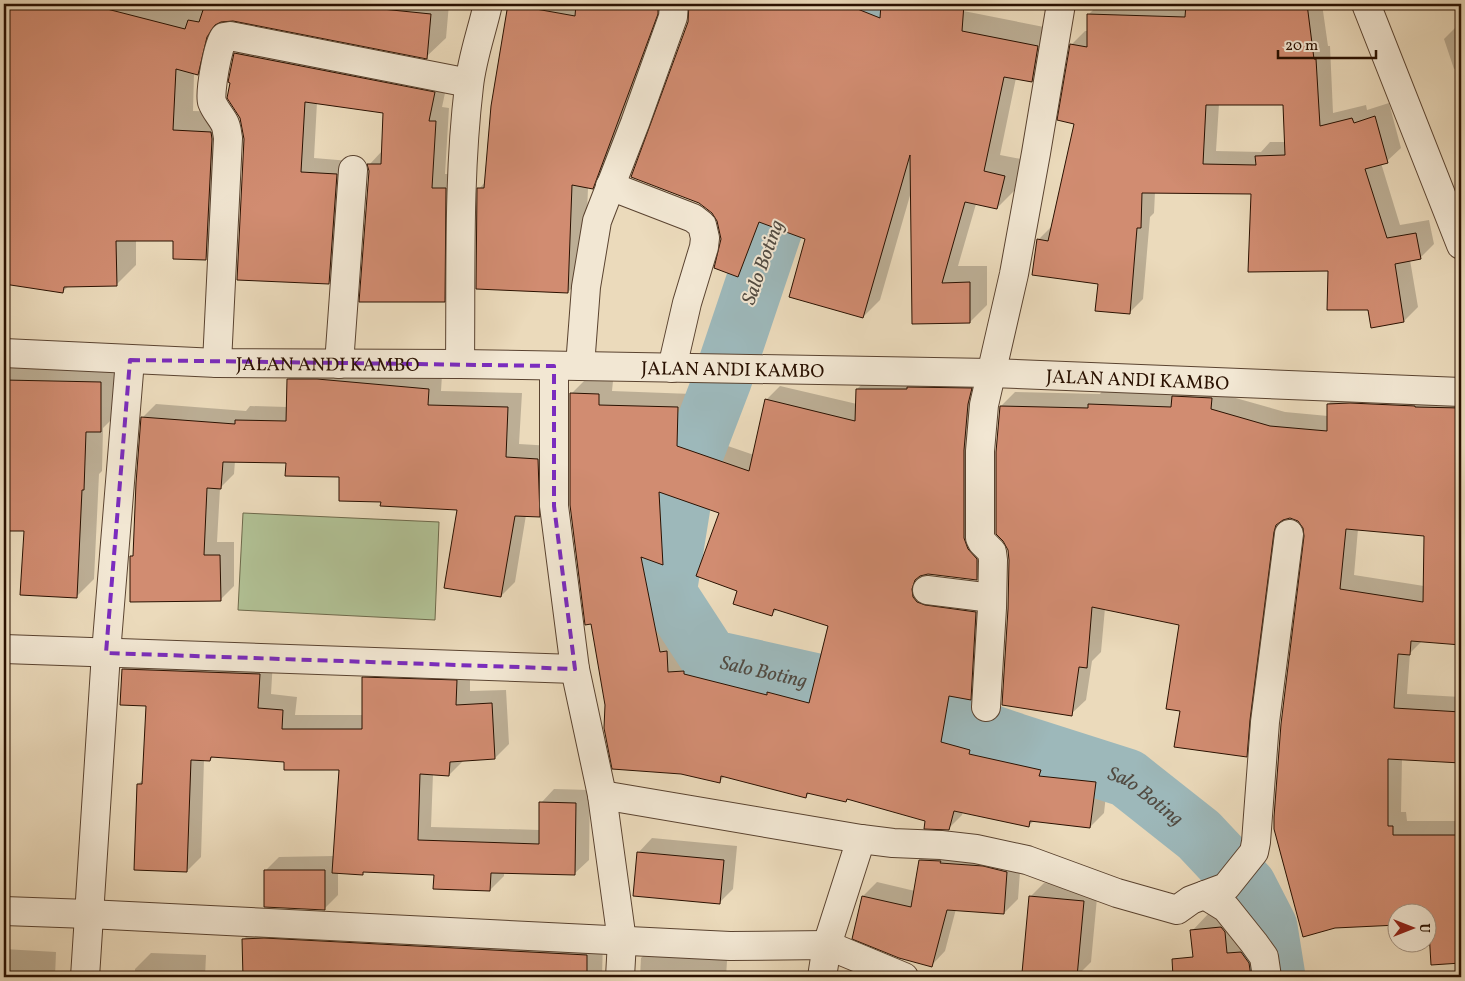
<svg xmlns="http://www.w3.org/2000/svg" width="1465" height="981" font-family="Vollkorn,serif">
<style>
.green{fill:#b1c195;stroke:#6e694b}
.shadow{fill:#0003;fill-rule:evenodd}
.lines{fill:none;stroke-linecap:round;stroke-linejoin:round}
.river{stroke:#9db8ba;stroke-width:59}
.building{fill:#d18c71;stroke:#2a1101;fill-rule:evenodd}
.minor-casing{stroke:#5a4330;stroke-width:30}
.tertiary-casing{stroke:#5a4330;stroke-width:30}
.minor{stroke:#f2e7d3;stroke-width:28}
.tertiary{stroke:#f2e7d3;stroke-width:28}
.marked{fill:none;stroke:#7b2cbf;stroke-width:4;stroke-dasharray:10 6;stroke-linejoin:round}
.labels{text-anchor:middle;stroke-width:4;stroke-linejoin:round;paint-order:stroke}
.street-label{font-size:19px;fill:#2a1101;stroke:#f2e7d3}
.water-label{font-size:20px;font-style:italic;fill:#524b42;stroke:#f2e7d3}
</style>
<rect width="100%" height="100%" fill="#ebdabb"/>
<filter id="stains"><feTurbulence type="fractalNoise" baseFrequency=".004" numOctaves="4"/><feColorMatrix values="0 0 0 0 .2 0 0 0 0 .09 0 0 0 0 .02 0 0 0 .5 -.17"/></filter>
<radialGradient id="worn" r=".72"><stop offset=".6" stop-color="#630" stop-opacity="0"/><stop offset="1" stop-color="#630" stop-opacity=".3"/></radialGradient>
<!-- green -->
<polygon class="green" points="243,513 439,522 435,620 238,610"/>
<!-- shadow -->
<g class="shadow">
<polygon points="4,4 183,4 201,8 205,4 449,4 446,38 426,57 233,19 225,20 217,54 197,74 194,73 193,111 231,112 226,239 206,258 174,240 136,240 136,265 116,285 69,286 62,292 4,282"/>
<polygon points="509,4 671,4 609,170 592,187 588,187 585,275 568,292 479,189 486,181 492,106"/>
<polygon points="691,4 928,4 1054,29 1048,64 1032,81 1016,78 1000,155 1021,159 1014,191 997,208 976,204 958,266 987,266 987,305 970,322 913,323 911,192 880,300 863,317 807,238 768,224 754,259 738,276 722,239 690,19"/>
<path d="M1099 4H1322L1328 46H1330L1333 113 1366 105 1367 110 1389 103 1401 148 1387 161 1381 163 1400 225 1429 220 1434 244 1420 258 1410 260 1418 307 1404 321 1369 309 1252 193 1155 192 1154 213 1150 217 1143 299 1129 313 1099 283 1038 240 1052 226 1076 123 1071 45 1085 31H1088V15ZM1219 104H1284L1286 142H1270L1261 152 1216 151Z"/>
<polygon points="1461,24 1461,67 1454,69 1444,39 1458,25"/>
<polygon points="249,39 448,79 442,107 449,108 445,174 459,174 458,287 444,301 370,171 369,165 383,150 385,112 317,102 314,158 350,161 343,269 329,282 245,139 236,53"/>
<polygon points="4,344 119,365 118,413 103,428 102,471 99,474 94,579 76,597 25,530 4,529"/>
<polygon points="302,365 442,375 441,391 522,393 519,444 552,446 553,502 539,516 526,515 515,582 501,596 458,508 382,501 341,475 287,461 235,461 234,474 220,488 217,542 234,542 234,586 220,600 132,556 135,553 142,418 156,404 246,411 250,406 287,407 288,379"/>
<path d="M871 375H985L990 565 976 579 925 574 926 582 989 598 984 684 970 698 960 697 954 729 983 736 982 741 1054 756 1052 762 1109 768 1104 813 1090 827 1034 821 1028 826 963 812 962 815 948 829 927 820 848 799 846 801 810 792 806 797 725 776 719 782 607 705 571 394 585 380 613 381 612 391 692 394 690 433 754 455 766 400 780 386 857 404V389ZM673 496 720 512 739 590 771 615 778 609 830 625 814 687 782 679 780 681 697 661V658L681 659 680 638H673L658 562 662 563 676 549Z"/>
<path d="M1103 390 1225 395 1285 412 1328 416V404L1343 390 1461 394V644L1422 641 1410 653 1407 694 1461 697V762L1402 759 1401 812H1406L1407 821H1461V962L1432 964 1428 914H1398L1304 527 1299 520 1291 517 1287 518 1263 705 1260 742 1246 756 1181 709 1180 624 1105 608 1101 652 1092 661 1086 700 1071 714 1009 609 1010 560 1001 406 1015 392 1100 394ZM1358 529 1425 535 1424 586 1354 575Z"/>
<polygon points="137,655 273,660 271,694 297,697 295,715 363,715 363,678 377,664 470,667 470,691 506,690 509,744 495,758 463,761 449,775 433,774 431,827 540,830 541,803 554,789 590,790 589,860 575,873 504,872 504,876 490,890 435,874 365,871 362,874 338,872 338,895 324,909 265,871 279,857 334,856 340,769 285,760 214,756 210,760 204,760 201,857 187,871 138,784 144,779 147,705 123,669"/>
<polygon points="652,838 737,846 733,889 719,903 638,853"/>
<polygon points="934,846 1021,858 1018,899 1004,913 956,909 945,951 931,966 863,896 877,882 915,891 920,860"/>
<polygon points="1044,883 1098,887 1091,962 1077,976 1030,897"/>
<polygon points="1239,910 1278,977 1190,977 1195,972 1192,931 1209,913"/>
<polygon points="259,924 603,939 602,977 244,977 243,940"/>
<polygon points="657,942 728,946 726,977 640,977 641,958"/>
<polygon points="4,949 56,952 55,977 4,977"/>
<polygon points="151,953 206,955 205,977 135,977 135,969"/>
<polygon points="868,959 886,977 853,977 854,973"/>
</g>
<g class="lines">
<!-- river -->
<path class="river" id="s1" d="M850 4 858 20 823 102 772 232 722 381 686 475 667 593 710 659 889 699 1014 742 1127 778 1199 835 1247 886 1268 927 1276 977"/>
</g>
<!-- building -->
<g class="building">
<polygon points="4,4 108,4 107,9 185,29 188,20 199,22 205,4 383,4 382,9 431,14 427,59 233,21 221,22 215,25 207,37 198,75 176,69 173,130 211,132 212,139 206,260 173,259 173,241 116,241 117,286 64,287 63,293 4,284"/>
<polygon points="508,4 575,16 576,4 658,4 658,14 593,189 572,185 568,293 476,289 477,188 484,188 491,106"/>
<polygon points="689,4 845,4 880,18 881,4 964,4 962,31 1038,46 1032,82 1004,77 984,171 1005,176 997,209 965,202 942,283 970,282 970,323 912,324 910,155 863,318 789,297 805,239 759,222 738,277 714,268 721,239 717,221 712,213 699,203 631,177 688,22"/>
<path d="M1186 4H1307L1314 59H1316L1320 126 1352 118 1354 123 1375 116 1388 163 1365 169 1387 238 1416 233 1421 259 1395 264 1404 322 1371 328 1368 310H1327L1328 271 1248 272 1251 194 1142 193 1141 228H1137L1130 314 1095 311 1098 284 1032 275 1037 239 1048 241 1074 124 1057 120 1070 44 1087 47V14L1185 17ZM1206 105H1283L1285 155 1255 156 1256 165 1203 164Z"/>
<polygon points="234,53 435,92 429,121 436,121 432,188 446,188 445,302 359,302 369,171 367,164 381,164 383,113 305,102 301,172 337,174 329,284 237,280 244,139 240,118 227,98 230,83 228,82"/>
<polygon points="287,379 317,379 429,389 428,405 508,407 506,457 538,459 540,517 515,516 501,597 444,588 457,510 380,506 381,502 339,501 339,477 285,476 286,463 223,462 221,489 207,488 204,555 220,555 221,601 130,602 130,556 133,556 136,483 141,417 235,424 235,420 286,421"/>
<polygon points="4,380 101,382 101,432 86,432 84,490 82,490 77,598 20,595 24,531 4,531"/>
<path d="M907 387 972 388 968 404 964 450V538L968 549 977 559V580L928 574 920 576 915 580 912 589 913 597 917 602 925 605 976 612 971 700 949 696 941 742 970 750 969 754 1041 770 1039 776 1096 782 1090 828 1030 821 1029 827 954 811 949 830 924 829 925 821 847 799 846 802 807 793 806 798 721 776 720 783 681 774 612 769 604 728 605 705 591 624 585 625 570 505V393L599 394V405L678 407 677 446 749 471 765 399 855 421 856 389H907ZM659 492 719 513 696 576 737 591 733 604 772 616 774 609 828 626 809 703 767 692V695L684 674V671L668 672 667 651 660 652 641 557 663 565Z"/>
<path d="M1172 396 1212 398 1211 409 1270 426 1327 431V404L1350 403 1415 406V407L1461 408V645L1411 641 1410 655 1398 654 1394 708 1461 712V763L1388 759V826H1393V835H1461V963L1431 965 1428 914H1398V925L1335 928 1303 937 1274 829V817L1281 724 1304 536 1303 528 1298 521 1290 518 1283 520 1276 525 1274 532 1250 720 1247 757 1174 747 1180 711 1166 709 1179 625 1092 607 1087 668 1079 667 1072 716 1002 705 1008 609 1009 560 1008 550 1003 541 996 534V452L1000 406 1088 408V404L1171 407ZM1346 529 1424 536 1423 602 1340 589Z"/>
<polygon points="122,669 260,674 258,708 283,710 282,729 362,729 362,677 457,680 456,705 492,703 495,759 450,762 449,776 420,774 418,840 539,844 539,802 576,803 575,875 491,873 490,891 433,889 434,875 363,872 363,875 332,873 339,770 284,770 284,762 211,757 210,761 191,760 187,872 134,870 137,784 142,784 146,706 120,705"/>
<polygon points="637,852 724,860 720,904 633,896"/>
<polygon points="919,860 941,861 940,863 983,866 1007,872 1004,914 947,910 932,967 899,958 852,939 862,896 911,907"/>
<polygon points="264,870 325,870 325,910 264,907"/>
<polygon points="1029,896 1084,901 1077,977 1022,973"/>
<polygon points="1221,927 1225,932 1227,953 1241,952 1249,963 1251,977 1173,977 1172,959 1193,957 1190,930"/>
<polygon points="264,938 587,955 587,977 243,977 242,939"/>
</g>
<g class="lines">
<!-- minor casing -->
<g class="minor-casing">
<g id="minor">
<polyline points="1366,4 1461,245"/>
<polyline points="610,186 693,218 702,225 705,238 704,247 687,303 672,368"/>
<path d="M217 363 228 138C227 133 227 127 224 122 220 115 215 110 212 102 209 94 218 44 224 37L230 36 469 83"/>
<polyline points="339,364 353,170"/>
<path d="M460 364C461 271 458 178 469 86 472 58 482 31 488 4"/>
<polyline points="554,366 554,506 575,669 602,795 622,941 620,977"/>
<polyline points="580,366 586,287 597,221 635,123 673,17 674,4"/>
<polyline points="927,590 992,598"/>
<polyline points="4,649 575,669"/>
<polyline points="986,707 992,608 993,560 992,552 982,542 980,538 980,451 984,405 1014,274 1036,153 1061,4"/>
<polyline points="602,795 861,839 893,843 941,845 976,849 1027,860 1117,893 1177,910 1191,900 1226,887 1254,852 1256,842 1265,722 1289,534"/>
<polyline points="1205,895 1226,908 1254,943 1264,957 1267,977"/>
<polyline points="4,911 88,914 730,946 827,945 904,977"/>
<polyline points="85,977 106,653 130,360"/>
<polyline points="822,977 827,945 861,839"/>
</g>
</g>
<!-- tertiary casing -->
<g class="tertiary-casing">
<g id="tertiary">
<path id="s2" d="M4 353 217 363 460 364 991 373 1461 392"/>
</g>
</g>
<!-- minor -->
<use href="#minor" class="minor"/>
<!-- tertiary -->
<use href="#tertiary" class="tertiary"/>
</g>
<!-- marked area -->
<path class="marked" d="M130 360 554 366V506L575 669 106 653Z"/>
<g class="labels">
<!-- street labels -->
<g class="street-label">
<text dy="7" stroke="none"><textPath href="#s2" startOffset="324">JALAN ANDI KAMBO</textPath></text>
<text dy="7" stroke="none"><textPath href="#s2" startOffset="729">JALAN ANDI KAMBO</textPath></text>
<text dy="7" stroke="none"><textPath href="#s2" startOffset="1134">JALAN ANDI KAMBO</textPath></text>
</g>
<!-- water labels -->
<g class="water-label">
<text transform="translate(762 262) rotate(-70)" y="7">Salo Boting</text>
<text dy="7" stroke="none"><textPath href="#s1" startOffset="758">Salo Boting</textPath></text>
<text dy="7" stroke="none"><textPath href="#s1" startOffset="1162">Salo Boting</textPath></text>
</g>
</g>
<!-- margin -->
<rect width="1465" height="981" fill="none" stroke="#ebdabb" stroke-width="20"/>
<rect x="5" y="5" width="1455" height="971" fill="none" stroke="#2a1101" stroke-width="2.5"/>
<rect x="10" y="10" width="1445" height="961" fill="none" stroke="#2a1101"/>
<!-- north arrow -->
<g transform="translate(1412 928) rotate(90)"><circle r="24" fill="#f2e7d3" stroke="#a2917f"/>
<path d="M0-4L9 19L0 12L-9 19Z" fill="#8f2418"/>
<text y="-8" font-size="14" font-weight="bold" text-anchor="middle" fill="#2a1101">U</text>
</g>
<!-- scale -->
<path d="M1278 50v8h98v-8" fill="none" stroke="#2a1101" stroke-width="2.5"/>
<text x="1285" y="50" font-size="15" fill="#2a1101" stroke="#f2e7d3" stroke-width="4" paint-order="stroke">20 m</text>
<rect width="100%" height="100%" filter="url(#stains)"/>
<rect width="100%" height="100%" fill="url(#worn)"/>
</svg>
